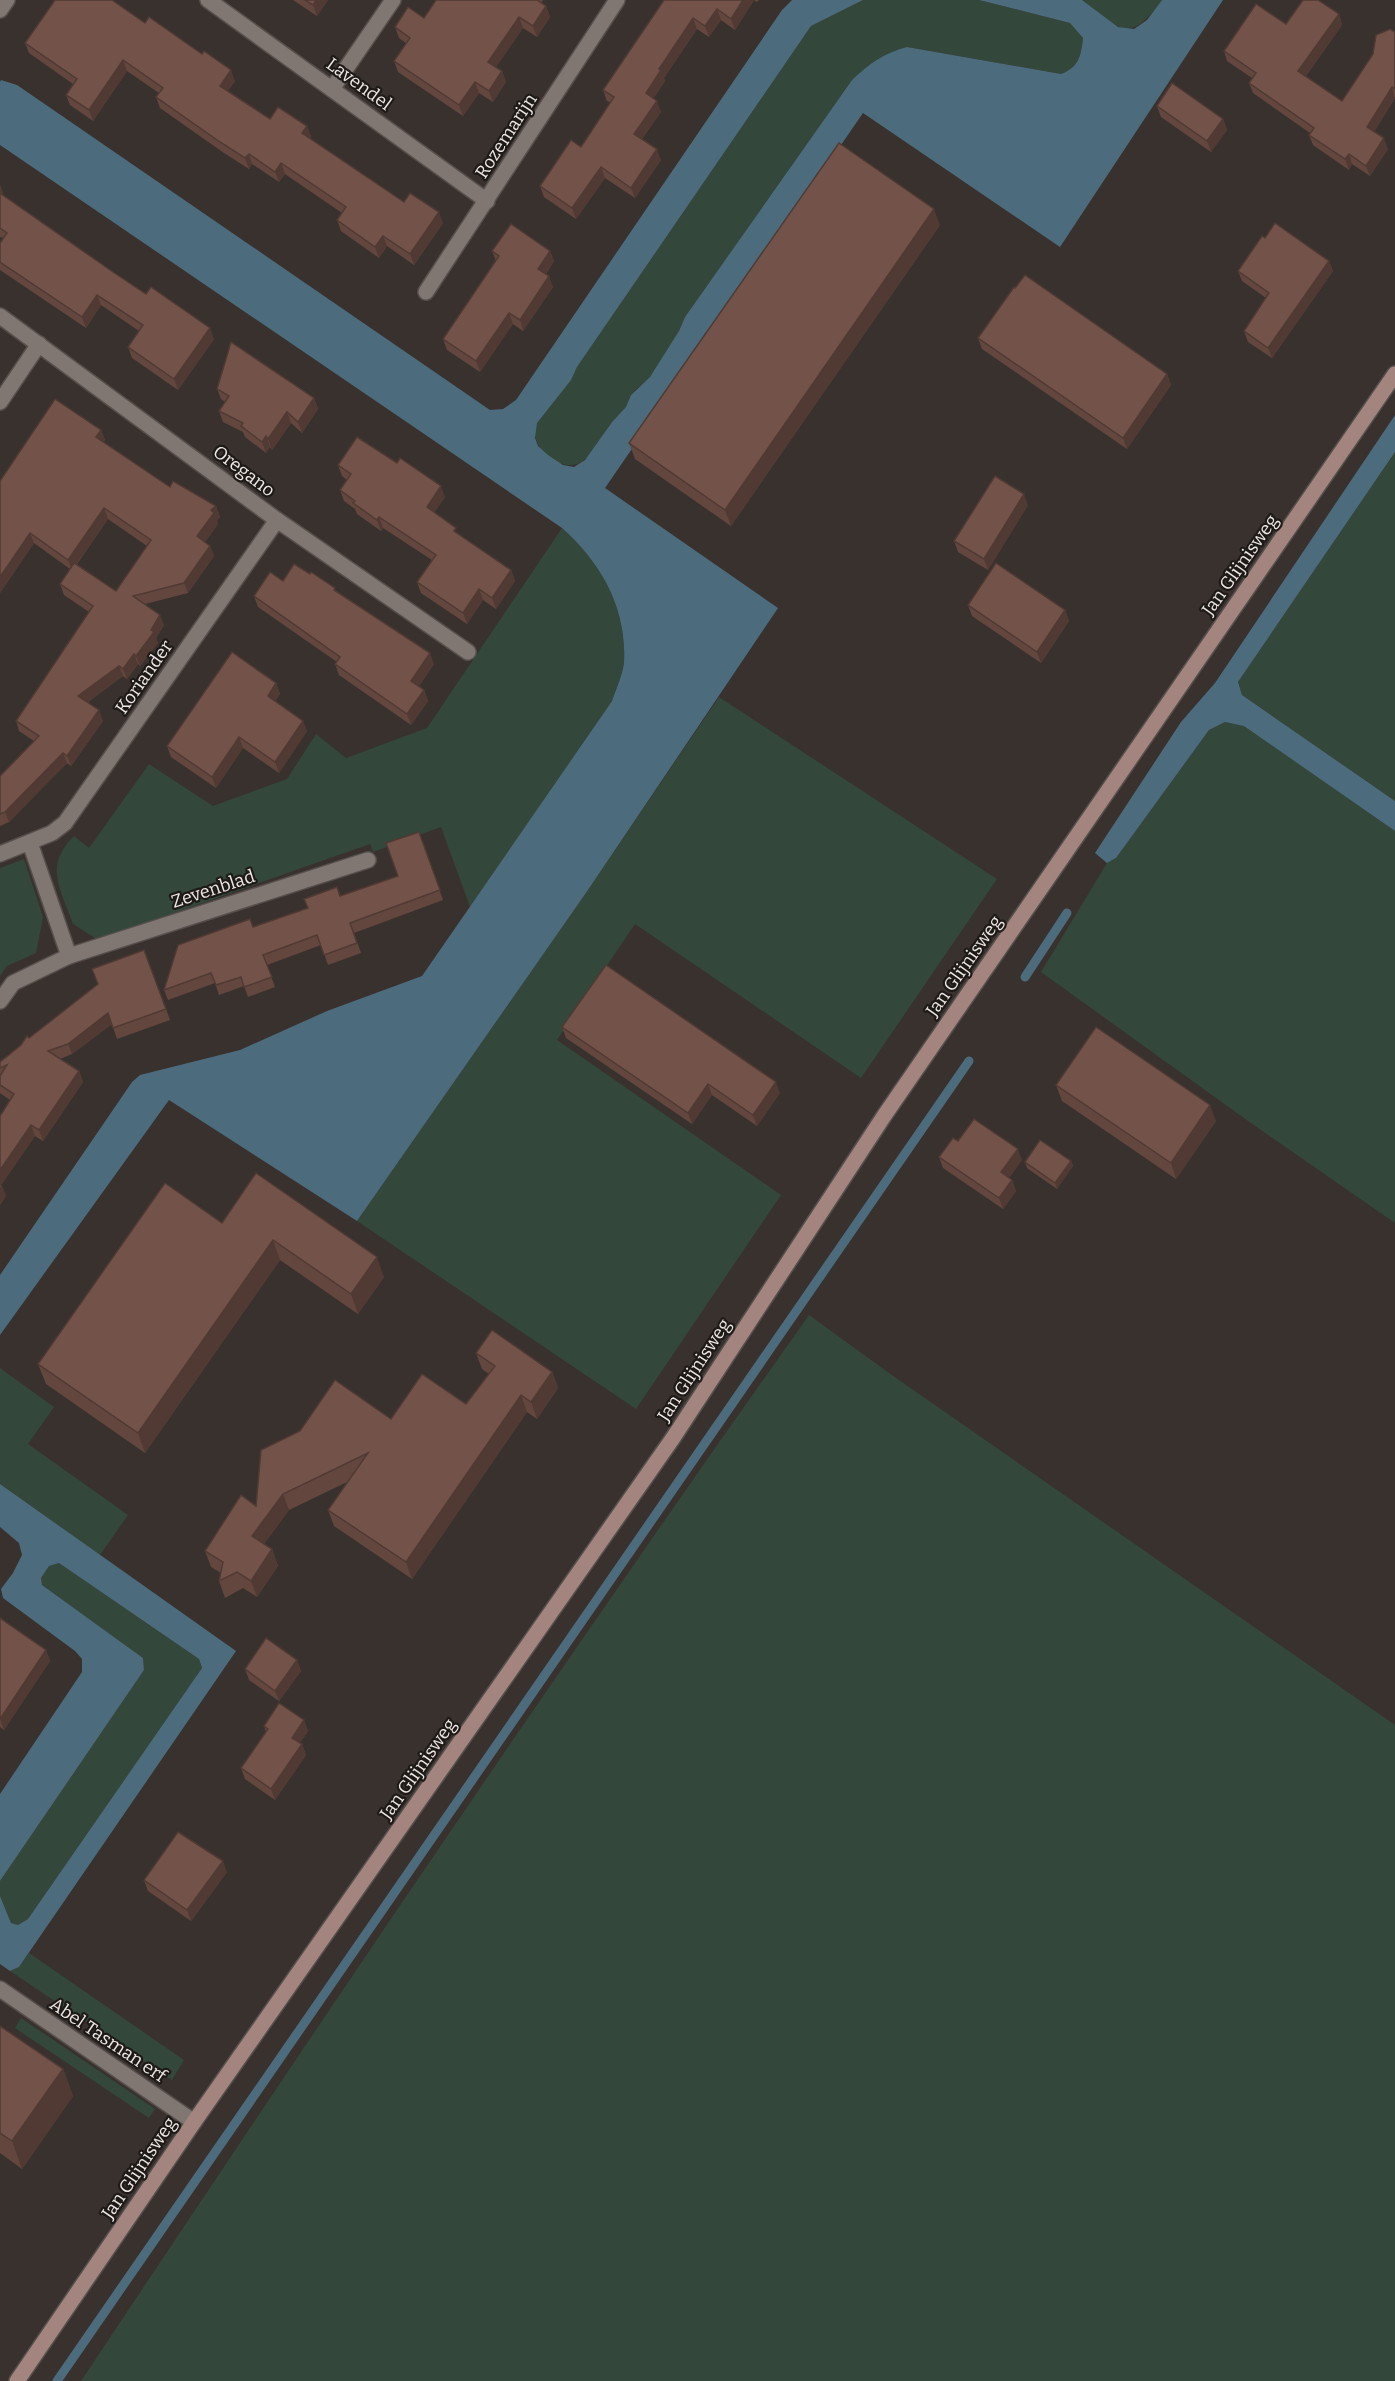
<svg xmlns="http://www.w3.org/2000/svg" width="1395" height="2381" font-family="Bitter,serif">
<style>
.green{fill:#33473a}
.water{fill:#4c6b7d}
.lines{fill:none;stroke-linecap:round;stroke-linejoin:round}
.stream{stroke:#4c6b7d;stroke-width:9}
.street-casing{stroke:#564f4c;stroke-width:18}
.secondary-casing{stroke:#564f4c;stroke-width:18}
.street{stroke:#807773;stroke-width:15}
.secondary{stroke:#a3847e;stroke-width:15}
.wall{fill:#63473f;fill-rule:evenodd}
.shaded-wall{fill:#503a33}
.building{fill:#735349;stroke:#503a33;stroke-width:1.5}
.labels{text-anchor:middle;stroke-width:4.5;stroke-linejoin:round;paint-order:stroke}
.street-label{font-size:18px;fill:#eee8e6;stroke:#1e1a18}
</style>
<rect width="100%" height="100%" fill="#39312e"/>
<!-- green -->
<g class="green">
<path d="M863 0H979L1070 23 1083 38C1081 56 1079 67 1061 74L907 47 852 80 685 317C677 338 664 359 651 376 645 383 636 388 631 395 629 399 628 404 626 408 622 413 617 416 613 421 602 433 595 451 583 461 563 476 525 446 537 422 547 402 567 388 577 367L811 26Z"/>
<path d="M1082 0H1162C1128 46 1121 29 1082 0Z"/>
<polygon points="1395,452 1395,801 1242,695 1238,682"/>
<path d="M562 528C601 563 627 608 624 661 623 674 616 689 612 701L470 907 441 827 373 852 370 844 103 938H95L73 924C61 890 43 866 74 836L89 848 149 764 213 806 287 779 316 734 346 758 427 728Z"/>
<polygon points="719,697 997,879 861,1078 635,924 557,1040 781,1195 636,1409 357,1221 588,890"/>
<polygon points="1225,722 1244,725 1395,831 1395,1223 1248,1121 1041,972 1107,863 1116,858 1209,730"/>
<polygon points="24,859 43,917 36,953 7,966 0,976 0,868"/>
<path d="M809 1315 896 1378 1395 1725V2381H81C319 2023 560 1666 809 1315Z"/>
<polygon points="0,1368 54,1407 28,1444 128,1515 100,1555 0,1484"/>
<polygon points="59,1563 199,1659 202,1668 28,1919 18,1925 11,1923 0,1896 0,1881 144,1670 143,1658 42,1585 41,1578 49,1566"/>
<polygon points="29,1953 184,2060 172,2080 10,1971 19,1967"/>
<polygon points="21,2018 155,2109 149,2118 15,2028"/>
</g>
<!-- water -->
<g class="water">
<path d="M792 0H863L811 26 577 367 571 380 537 423 535 438 538 446 548 455 563 465 574 467 585 460 612 422 626 407 631 395 650 377 679 331 685 317 852 80C869 64 884 53 907 47L1061 74C1079 67 1081 56 1083 38L1070 23 979 0H1082L1118 27 1134 29 1147 20 1162 0H1223L1060 247 863 113 605 488 778 608 588 890 357 1221 169 1100 0 1335V1275L132 1082 140 1075 240 1050 327 1011 422 976 612 701C616 689 623 674 624 662 627 608 601 563 562 528L0 145V82L1 80 17 85 490 410 503 409 516 400 782 10Z"/>
<polygon points="1395,415 1395,452 1238,682 1242,695 1395,801 1395,831 1244,726 1225,722 1209,730 1116,858 1107,863 1095,853 1181,722 1215,683"/>
<polygon points="0,1484 236,1651 19,1967 10,1971 0,1964 0,1896 11,1923 18,1925 28,1919 202,1668 199,1659 59,1563 49,1566 41,1578 42,1585 143,1658 144,1670 0,1881 0,1794 82,1672 82,1659 75,1651 3,1598 1,1589 13,1573 22,1555 19,1543 0,1527"/>
</g>
<g class="lines">
<!-- stream -->
<g class="stream">
<polyline points="1025,977 1067,913"/>
<polyline points="57,2381 969,1061"/>
</g>
<!-- street casing -->
<g class="street-casing">
<g id="street">
<polyline points="208,0 487,201"/>
<polyline points="0,10 7,0"/>
<polyline points="332,89 393,0"/>
<polyline points="426,292 617,0"/>
<polyline points="0,316 277,520 468,652"/>
<polyline points="0,402 39,344"/>
<polyline points="30,843 69,956"/>
<polyline points="0,854 52,833 65,823 277,520"/>
<polyline points="0,1001 13,983 69,956 368,860"/>
<polyline points="0,1989 194,2122"/>
</g>
</g>
<!-- secondary casing -->
<g class="secondary-casing">
<polyline id="secondary" points="17,2381 194,2122 673,1438 884,1116 1395,374"/>
</g>
<!-- street -->
<use href="#street" class="street"/>
<!-- secondary -->
<use href="#secondary" class="secondary"/>
</g>
<!-- wall -->
<g class="wall">
<polygon points="293,0 328,0 317,16"/>
<polygon points="436,0 543,0 541,3 546,6 550,17 537,37 523,28 496,67 502,71 506,82 493,102 479,93 463,116 398,72 394,61 406,43 399,38 395,27 424,18"/>
<polygon points="664,0 759,0 757,2 754,0 735,30 721,20 709,37 697,29 664,78 665,81 653,99 661,112 642,139 661,160 635,198 605,178 576,219 544,197 540,186 581,147 611,103 607,101 603,90"/>
<polygon points="1339,14 1342,25 1306,76 1342,101 1395,32 1395,98 1374,132 1388,149 1370,176 1352,164 1349,170 1313,145 1309,135 1310,133 1253,93 1249,83 1252,78 1227,61 1224,51 1286,24"/>
<polygon points="145,23 235,81 228,91 270,119 311,136 310,138 404,202 443,223 414,265 387,246 379,258 341,231 337,220 342,213 285,174 279,182 252,164 249,169 224,153 160,108 156,97 159,93 127,71 93,121 70,105 66,95 73,84 29,53 25,43"/>
<polygon points="1157,106 1223,119 1227,130 1211,152 1161,117"/>
<polygon points="0,185 3,193 2,195 113,272 214,339 178,390 132,358 128,347 139,331 101,305 86,328 0,270 0,243 3,238 0,237"/>
<polygon points="940,225 731,526 635,459 629,443"/>
<polygon points="492,251 550,251 554,261 546,274 553,287 523,331 513,324 480,372 447,350 443,339 496,261"/>
<polygon points="1329,261 1333,271 1272,358 1248,342 1244,331 1266,298 1242,281 1238,271"/>
<polygon points="1015,288 1167,374 1171,385 1127,449 982,349 978,338"/>
<polygon points="217,389 314,398 318,409 302,433 291,423 272,450 270,447 266,453 245,437 243,432 223,422 219,411 225,402 221,399"/>
<path d="M101 430 105 440 103 442 170 487 216 506 220 517 217 520 218 524 205 542 210 546 214 556 188 593 145 604 164 625 156 638 158 643 140 666 138 664 127 679 123 676 88 702 103 721 71 766 67 763 9 822 0 826V776L34 741 19 731 16 721 89 612 64 595 60 584 70 569 34 543 0 593V481ZM108 519 147 546 116 591 77 564Z"/>
<polygon points="338,465 445,497 434,512 459,535 511,570 515,581 496,609 483,600 467,624 421,593 417,582 432,560 383,528 381,531 357,514 355,509 344,501 340,490 347,480 342,476"/>
<polygon points="1028,505 988,570 958,552 954,541"/>
<polygon points="310,574 337,592 434,664 419,686 424,690 428,701 411,725 339,675 335,664 337,662 258,607 254,596 283,581"/>
<polygon points="968,605 1065,610 1069,621 1041,663 972,616"/>
<polygon points="276,683 280,694 275,701 307,731 279,773 243,748 216,788 171,757 167,746"/>
<polygon points="419,832 443,900 354,933 361,953 328,965 321,945 267,965 275,987 248,997 244,986 219,995 215,983 168,1000 164,990 253,927 398,876"/>
<polygon points="144,950 170,1020 117,1039 112,1024 72,1054 60,1059 79,1071 83,1082 43,1141 35,1136 1,1185 6,1196 0,1205 0,1116 10,1100 0,1093 0,1062 29,1038"/>
<polygon points="562,1027 780,1093 757,1126 712,1095 692,1124 566,1038"/>
<polygon points="1056,1085 1216,1121 1176,1179 1062,1101"/>
<polygon points="958,1141 1022,1160 1009,1178 1012,1180 1016,1191 1003,1209 943,1168 939,1157"/>
<polygon points="1071,1161 1073,1166 1057,1189 1027,1168 1025,1162"/>
<polygon points="222,1223 384,1277 358,1314 280,1260 145,1453 46,1384 38,1364"/>
<polygon points="476,1353 552,1372 558,1388 537,1419 527,1412 412,1579 334,1526 328,1510 347,1482 289,1510 264,1544 272,1549 278,1566 257,1597 243,1588 225,1598 219,1581 221,1573 211,1567 205,1551 256,1506 391,1419 466,1404 489,1374 482,1369"/>
<polygon points="0,1618 46,1650 50,1661 4,1730 0,1727"/>
<polygon points="297,1660 301,1671 279,1701 249,1680 245,1669"/>
<polygon points="304,1720 308,1731 300,1743 302,1744 306,1755 275,1800 245,1779 241,1768 266,1732 264,1726"/>
<polygon points="227,1872 191,1921 148,1891 144,1880"/>
<polygon points="0,2026 63,2069 73,2096 22,2169 0,2153"/>
</g>
<!-- shaded-wall -->
<g class="shaded-wall">
<polygon points="316,0 328,0 317,16 313,5"/>
<polygon points="743,0 754,0 735,30 731,19"/>
<polygon points="546,6 550,17 537,37 533,26"/>
<polygon points="717,9 721,20 709,37 705,26"/>
<polygon points="1339,14 1342,25 1302,81 1298,71"/>
<polygon points="519,17 523,28 492,73 488,62"/>
<polygon points="693,18 697,29 664,78 665,81 650,104 646,93 659,69"/>
<polygon points="123,60 127,71 93,121 89,110"/>
<polygon points="231,70 235,81 224,97 220,86"/>
<polygon points="502,71 506,82 493,102 489,91"/>
<polygon points="475,82 479,93 463,116 459,105"/>
<polygon points="1392,87 1395,98 1371,137 1367,127"/>
<polygon points="657,101 661,112 638,145 634,134"/>
<polygon points="1223,119 1227,130 1211,152 1207,141"/>
<polygon points="307,126 311,136 306,143 302,133"/>
<polygon points="1384,138 1388,149 1370,176 1366,166"/>
<polygon points="657,149 661,160 635,198 631,188"/>
<polygon points="249,154 252,164 249,169 245,158"/>
<polygon points="1349,154 1352,164 1349,170 1345,159"/>
<polygon points="281,163 285,174 279,182 275,172"/>
<polygon points="601,167 605,178 576,219 572,208"/>
<polygon points="0,185 3,193 0,197"/>
<polygon points="934,209 940,225 731,526 725,510"/>
<polygon points="439,212 443,223 414,265 410,254"/>
<polygon points="383,236 387,246 379,258 375,247"/>
<polygon points="550,251 554,261 542,279 538,269"/>
<polygon points="1329,261 1333,271 1272,358 1268,348"/>
<polygon points="549,276 553,287 523,331 520,320"/>
<polygon points="97,295 101,305 86,328 82,317"/>
<polygon points="509,313 513,324 480,372 476,361"/>
<polygon points="210,328 214,339 178,390 174,379"/>
<polygon points="1167,374 1171,385 1127,449 1123,438"/>
<polygon points="314,398 318,409 302,433 298,422"/>
<polygon points="287,412 291,423 272,450 268,439"/>
<polygon points="101,430 105,440 100,447 96,437"/>
<polygon points="266,436 270,447 266,453 262,442"/>
<polygon points="441,486 445,497 431,518 427,507"/>
<polygon points="1024,494 1028,505 988,570 984,559"/>
<polygon points="216,506 220,517 217,520 218,524 201,547 197,536 211,510"/>
<polygon points="104,508 108,519 72,570 68,560"/>
<polygon points="379,517 383,528 381,531 377,520"/>
<polygon points="30,533 34,543 0,593 0,577"/>
<polygon points="210,546 214,556 188,593 184,583"/>
<polygon points="511,570 515,581 496,609 492,598"/>
<polygon points="479,589 483,600 467,624 463,613"/>
<polygon points="1065,610 1069,621 1041,663 1037,652"/>
<polygon points="160,615 164,625 156,638 158,643 140,666 136,656"/>
<polygon points="430,653 434,664 415,692 411,681"/>
<polygon points="134,654 138,664 127,679 123,669"/>
<polygon points="119,666 123,676 82,706 78,696"/>
<polygon points="276,683 280,694 272,706 268,696"/>
<polygon points="424,690 428,701 411,725 407,714"/>
<polygon points="99,710 103,721 71,766 67,756"/>
<polygon points="303,721 307,731 279,773 275,762"/>
<polygon points="239,737 243,748 216,788 212,777"/>
<polygon points="63,753 67,763 9,822 5,812"/>
<polygon points="108,1013 112,1024 72,1054 68,1044"/>
<polygon points="79,1071 83,1082 43,1141 39,1130"/>
<polygon points="776,1082 780,1093 757,1126 753,1115"/>
<polygon points="708,1084 712,1095 692,1124 688,1113"/>
<polygon points="1210,1105 1216,1121 1176,1179 1171,1163"/>
<polygon points="31,1125 35,1136 0,1186 0,1170"/>
<polygon points="1018,1149 1022,1160 1005,1183 1001,1172"/>
<polygon points="1071,1161 1073,1166 1057,1189 1055,1183"/>
<polygon points="1012,1180 1016,1191 1003,1209 999,1198"/>
<polygon points="2,1185 6,1196 0,1205 0,1188"/>
<polygon points="273,1240 280,1260 145,1453 138,1433"/>
<polygon points="377,1257 384,1277 358,1314 351,1294"/>
<polygon points="552,1372 558,1388 537,1419 531,1402"/>
<polygon points="521,1395 527,1412 412,1579 406,1562"/>
<polygon points="283,1494 289,1510 258,1552 252,1536"/>
<polygon points="272,1549 278,1566 257,1597 251,1581"/>
<polygon points="46,1650 50,1661 4,1730 0,1719"/>
<polygon points="297,1660 301,1671 279,1701 275,1691"/>
<polygon points="304,1720 308,1731 296,1749 292,1738"/>
<polygon points="302,1744 306,1755 275,1800 271,1789"/>
<polygon points="223,1861 227,1872 191,1921 187,1910"/>
<polygon points="63,2069 73,2096 22,2169 12,2141"/>
</g>
<!-- building -->
<g class="building">
<polygon points="55,0 112,0 145,23 149,17 202,54 204,51 231,70 220,86 270,119 278,107 307,126 302,133 404,202 410,193 439,212 410,254 383,236 375,247 337,220 346,207 281,163 275,172 249,154 245,158 220,142 156,97 163,88 123,60 89,110 66,95 77,79 25,43"/>
<polygon points="305,0 316,0 313,5"/>
<polygon points="436,0 537,0 546,6 533,26 519,17 488,62 502,71 489,91 475,82 459,105 394,61 410,38 395,27 408,7 424,18"/>
<polygon points="664,0 743,0 731,19 717,9 705,26 693,18 659,69 661,70 646,93 657,101 634,134 657,149 631,188 601,167 572,208 540,186 571,140 581,147 614,97 603,90"/>
<polygon points="1303,0 1318,0 1339,14 1298,71 1342,101 1373,54 1376,35 1390,29 1395,32 1395,89 1392,87 1367,127 1384,138 1366,166 1349,154 1345,159 1309,135 1314,128 1249,83 1256,73 1224,51 1256,4 1286,24"/>
<polygon points="1172,83 1223,119 1207,141 1157,106"/>
<polygon points="839,143 934,209 725,510 629,443"/>
<polygon points="0,193 113,272 146,294 151,287 210,328 174,379 128,347 143,325 97,295 82,317 0,262 0,243 7,233 0,228"/>
<polygon points="1275,223 1329,261 1268,348 1244,331 1269,293 1238,271 1262,236 1265,238"/>
<polygon points="511,224 550,251 538,269 549,276 520,320 509,313 476,361 443,339 499,256 492,251"/>
<polygon points="1025,275 1167,374 1123,438 978,338 1014,287 1015,288"/>
<polygon points="231,342 314,398 298,422 287,412 268,439 266,436 262,442 241,426 243,423 219,411 229,396 217,389"/>
<polygon points="55,399 101,430 96,437 170,487 173,481 216,506 211,510 214,513 197,536 210,546 184,583 133,596 160,615 151,630 154,632 136,656 134,654 123,669 119,666 78,696 99,710 67,756 63,753 5,812 0,814 0,776 39,736 16,721 93,606 60,584 74,563 116,591 151,540 104,508 68,560 30,533 0,577 0,481"/>
<polygon points="357,437 397,463 400,458 441,486 427,507 456,528 454,531 511,570 492,598 479,589 463,613 417,582 436,555 379,517 377,520 353,503 355,501 340,490 351,474 338,465"/>
<polygon points="995,476 1024,494 984,559 954,541"/>
<polygon points="996,563 1065,610 1037,652 968,605"/>
<polygon points="294,564 310,574 311,572 335,588 334,590 430,653 411,681 424,690 407,714 335,664 340,657 254,596 270,572 283,581"/>
<polygon points="232,652 276,683 268,696 303,721 275,762 239,737 212,777 167,746"/>
<polygon points="419,832 440,890 350,923 357,943 324,955 317,935 263,955 272,977 244,987 241,977 216,985 211,973 164,990 178,945 250,919 253,927 279,918 308,908 304,899 337,887 340,896 398,876 386,843"/>
<polygon points="144,950 166,1009 113,1028 108,1013 68,1044 48,1051 79,1071 39,1130 31,1125 0,1170 0,1116 14,1094 0,1085 0,1076 7,1065 0,1068 0,1062 21,1045 27,1036 29,1038 98,984 92,969"/>
<polygon points="606,965 776,1082 753,1115 708,1084 688,1113 562,1027"/>
<polygon points="1096,1027 1210,1105 1171,1163 1056,1085"/>
<polygon points="974,1119 1018,1149 1001,1172 1012,1180 999,1198 939,1157 953,1138 958,1141"/>
<polygon points="1040,1140 1071,1161 1055,1183 1025,1162"/>
<polygon points="256,1173 377,1257 351,1294 273,1240 138,1433 38,1364 165,1183 222,1223"/>
<polygon points="492,1330 552,1372 531,1402 521,1395 406,1562 328,1510 368,1453 283,1494 252,1536 272,1549 251,1581 237,1572 219,1581 223,1562 205,1551 241,1495 256,1506 261,1450 300,1431 335,1380 391,1419 422,1374 466,1404 495,1366 476,1353"/>
<polygon points="0,1618 46,1650 0,1719"/>
<polygon points="266,1638 297,1660 275,1691 245,1669"/>
<polygon points="279,1703 304,1720 292,1738 302,1744 271,1789 241,1768 268,1729 264,1726"/>
<polygon points="178,1832 223,1861 187,1910 144,1880"/>
<polygon points="0,2026 63,2069 12,2141 0,2133"/>
</g>
<g class="labels">
<!-- street labels -->
<g class="street-label">
<text transform="translate(359 84) rotate(36)" y="6">Lavendel</text>
<text transform="translate(506 136) rotate(-57)" y="6">Rozemarijn</text>
<text transform="translate(244 471) rotate(37)" y="6">Oregano</text>
<text transform="translate(1240 565) rotate(-55)" y="6">Jan Glijnisweg</text>
<text transform="translate(144 677) rotate(-55)" y="6">Koriander</text>
<text transform="translate(213 889) rotate(-18)" y="6">Zevenblad</text>
<text transform="translate(964 966) rotate(-55)" y="6">Jan Glijnisweg</text>
<text transform="translate(694 1370) rotate(-57)" y="6">Jan Glijnisweg</text>
<text transform="translate(418 1769) rotate(-55)" y="6">Jan Glijnisweg</text>
<text transform="translate(108 2040) rotate(34)" y="6">Abel Tasman erf</text>
<text transform="translate(139 2168) rotate(-56)" y="6">Jan Glijnisweg</text>
</g>
</g>
</svg>
